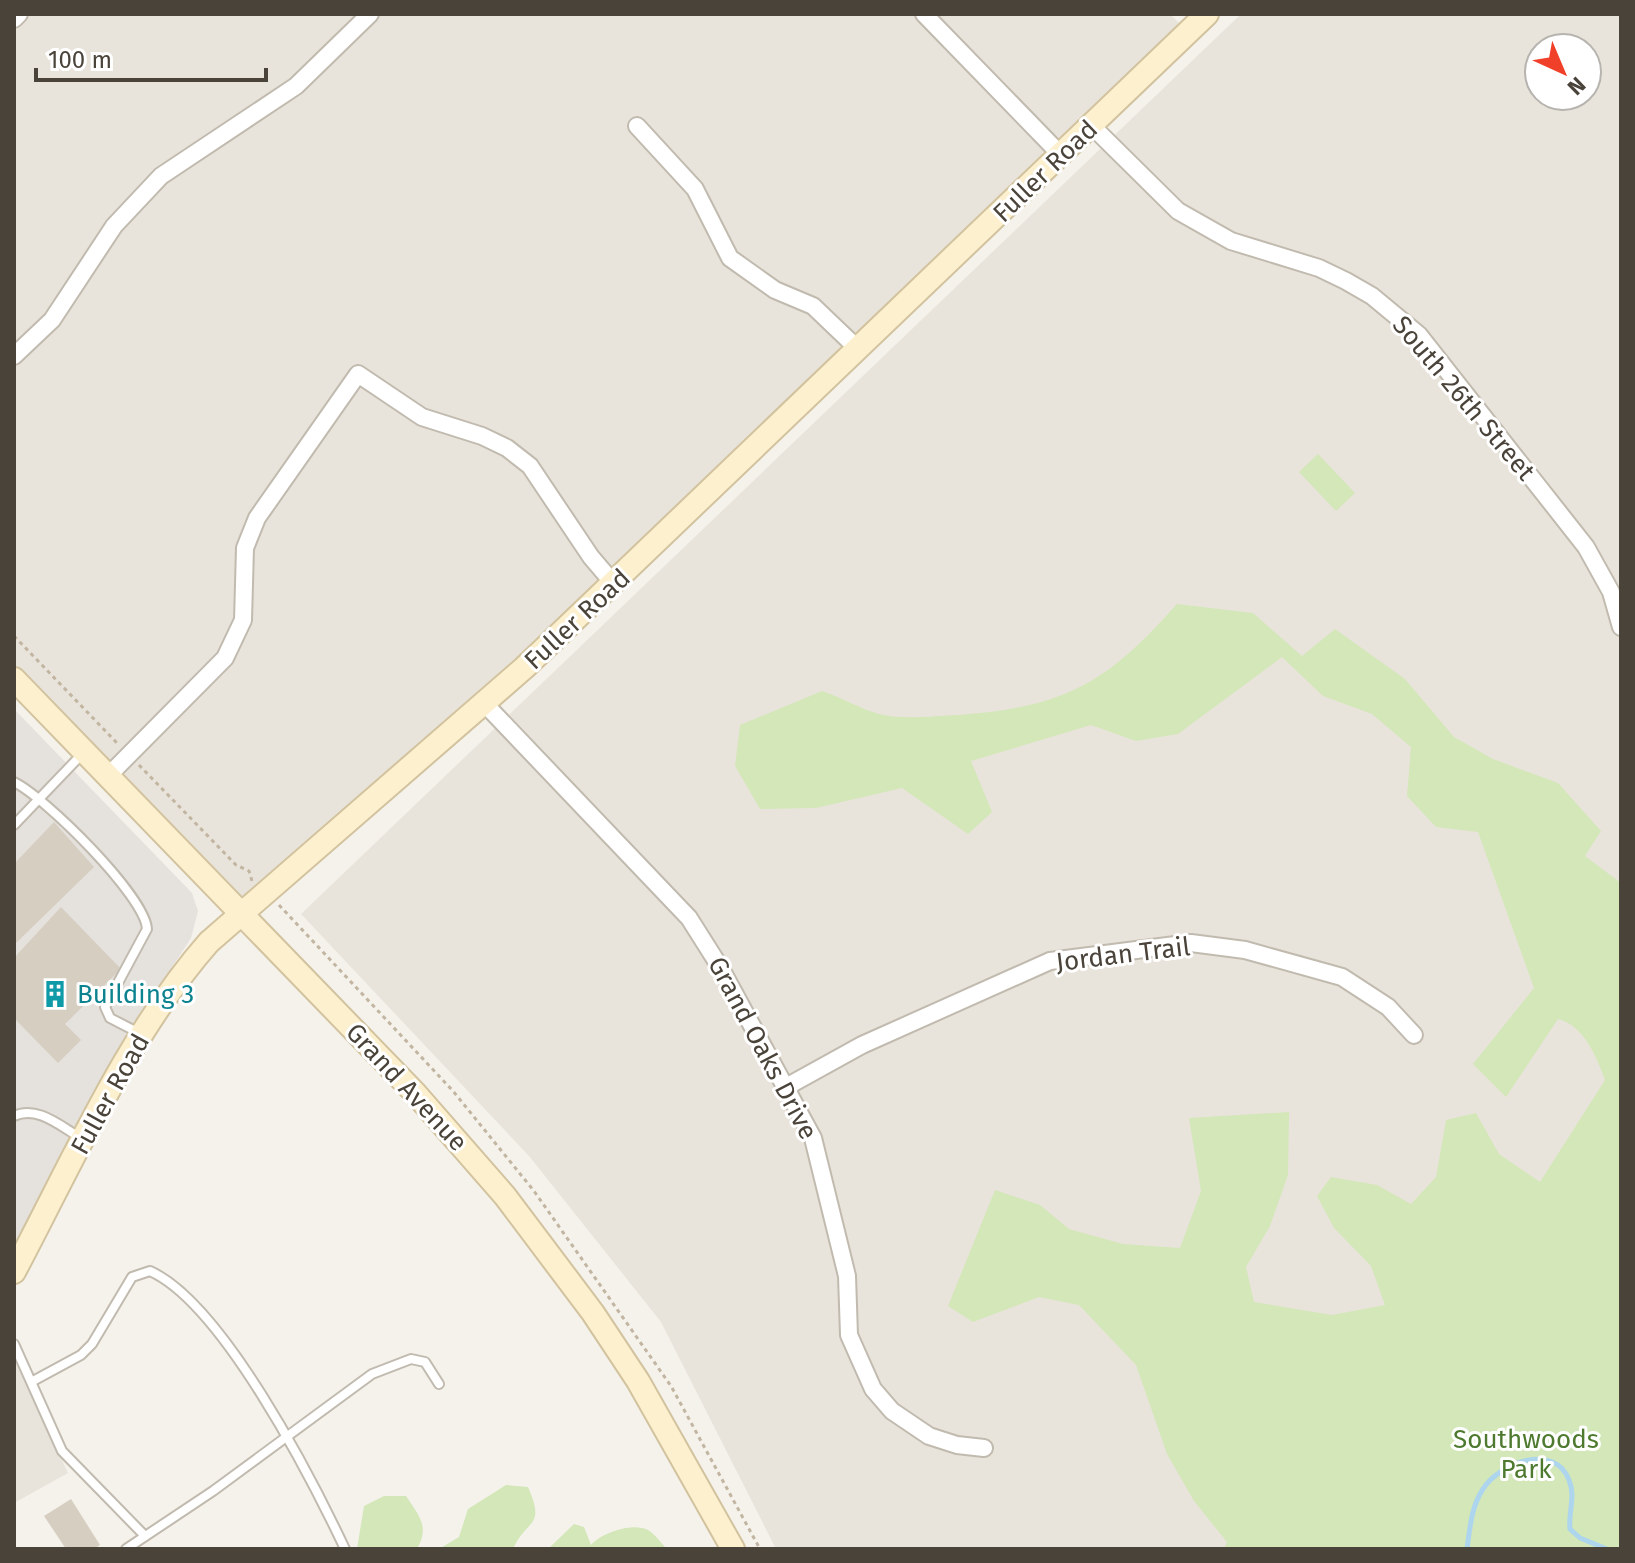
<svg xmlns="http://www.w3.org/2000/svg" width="1635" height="1563" font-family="'Fira Sans',sans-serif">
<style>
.residential{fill:#e9e4db;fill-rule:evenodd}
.industrial{fill:#e5e1dd}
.green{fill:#d3e7b8}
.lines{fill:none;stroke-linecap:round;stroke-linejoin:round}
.stream{stroke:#add5ee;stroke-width:5}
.building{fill:#d7cec2}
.lane-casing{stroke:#c1baaf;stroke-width:12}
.street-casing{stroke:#c1baaf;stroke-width:20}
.secondary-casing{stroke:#d2c39e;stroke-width:26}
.path{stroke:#c2b5a1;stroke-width:3;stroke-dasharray:4 4;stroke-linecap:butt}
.lane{stroke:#fff;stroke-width:8}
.street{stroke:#fff;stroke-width:16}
.secondary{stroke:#fcf0cf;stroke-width:22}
.labels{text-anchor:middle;stroke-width:6;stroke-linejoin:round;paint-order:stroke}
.street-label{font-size:26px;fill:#4a433a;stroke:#fff}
.culture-label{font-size:26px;fill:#0d838f;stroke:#fff;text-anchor:start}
.park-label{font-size:26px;fill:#4e7a2f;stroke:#fff}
</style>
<rect width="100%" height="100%" fill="#f5f2ec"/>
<!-- residential -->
<g class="residential">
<polygon points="14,14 1170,14 1182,26 699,504 241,914 14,679"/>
<path d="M1241 14H1621V1231L1287 1549H776L661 1322 529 1156 301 914ZM1539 48H1587V96H1539Z"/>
<polygon points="14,1359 68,1473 14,1503"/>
</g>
<!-- industrial -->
<polygon class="industrial" points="14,709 192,893 198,911 191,938 152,998 14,1253"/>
<!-- green -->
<g class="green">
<polygon points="1318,454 1355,493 1336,511 1299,472"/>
<path d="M1177 604 1253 613 1302 656 1335 629 1405 679 1454 737 1493 759 1558 783 1601 831 1585 856 1621 883V1549H1224L1227 1542 1194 1501 1167 1454 1136 1365 1079 1305 1039 1297 973 1322 948 1306 995 1190 1040 1205 1069 1229 1123 1244 1180 1248 1201 1191 1189 1118 1289 1112 1288 1175 1270 1226 1246 1267 1254 1302 1332 1315 1385 1305 1371 1266 1334 1228 1317 1196 1331 1177 1377 1185 1411 1204 1436 1177 1446 1120 1476 1113 1499 1154 1540 1182 1605 1080C1597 1058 1584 1025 1558 1019L1506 1097 1473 1064 1534 988 1478 832 1436 827 1407 796 1411 747 1372 714 1323 696 1282 657 1178 734 1136 741 1091 725 971 761 992 812 968 834 902 788 816 808 760 809 735 766 740 725 822 691C841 697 860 709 879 714 901 720 934 716 958 715 1065 707 1106 684 1177 604Z"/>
<path d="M506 1485 528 1487C546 1528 527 1518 513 1549H439L459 1537 468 1509Z"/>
<path d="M384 1496H406C419 1516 430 1526 417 1549H357L364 1506Z"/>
<path d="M574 1524 584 1527 591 1545C601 1533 633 1522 648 1530 655 1534 661 1543 667 1549H548Z"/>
</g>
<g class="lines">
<!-- stream -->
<path class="stream" d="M1467 1549C1470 1528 1471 1507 1483 1489 1499 1463 1555 1442 1569 1480 1576 1497 1568 1512 1570 1529L1580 1538 1607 1549"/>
</g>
<!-- building -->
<g class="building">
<polygon points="54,822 94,867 14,945 14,864"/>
<polygon points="61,907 121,969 65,1024 81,1040 58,1063 14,1018 14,958"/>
<polygon points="71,1499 100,1545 94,1549 66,1549 44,1516"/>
</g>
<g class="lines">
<!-- lane casing -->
<g class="lane-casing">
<g id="lane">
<path d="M14 782C45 797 145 896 147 929L105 1007 110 1018 141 1034"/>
<polyline points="14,825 84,752"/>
<path d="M14 1116C37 1105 60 1126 81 1138"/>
<polyline points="14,1344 62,1451 145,1536"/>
<path d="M33 1381 81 1355 92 1344 132 1277 150 1271C222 1303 311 1477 345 1549"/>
<polyline points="126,1549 213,1491 372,1374 411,1359 425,1362 439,1384"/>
</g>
</g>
<!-- street casing -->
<g class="street-casing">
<g id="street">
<polyline points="924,14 1061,155"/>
<polyline points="14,19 19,14"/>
<polyline points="637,126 695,189 730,258 775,290 813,306 859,350"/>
<polyline points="1092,126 1178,211 1231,241 1319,268 1346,281 1372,296 1419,335 1586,547 1611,592 1621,627"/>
<polyline points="14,356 52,320 114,226 161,176 296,86 370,14"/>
<polyline points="484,703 689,918 720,967 813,1138 847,1276 849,1335 873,1389 892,1411 929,1436 957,1445 984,1448"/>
<polyline points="108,776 225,658 243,620 245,548 257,518 358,374 422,417 482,436 507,448 530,466 591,557 614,584"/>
<polyline points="786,1087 862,1045 1050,961 1191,943 1245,950 1342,977 1388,1007 1414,1035"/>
</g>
</g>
<!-- secondary casing -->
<g class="secondary-casing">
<g id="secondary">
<polyline points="14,679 415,1093 505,1196 593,1313 638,1381 733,1549"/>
<path d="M14 1272C72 1163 128 1034 209 942L524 668 1207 14"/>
</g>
</g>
<!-- path -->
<g class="path">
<polyline points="14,636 117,743"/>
<polyline points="139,765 236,865 249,871 252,881"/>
<polyline points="279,905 453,1091 534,1191 671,1386 760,1549"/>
</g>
<!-- lane -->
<use href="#lane" class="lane"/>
<!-- street -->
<use href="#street" class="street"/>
<!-- secondary -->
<use href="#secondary" class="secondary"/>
</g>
<!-- icons -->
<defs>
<g id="building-bare" transform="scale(2.16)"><path d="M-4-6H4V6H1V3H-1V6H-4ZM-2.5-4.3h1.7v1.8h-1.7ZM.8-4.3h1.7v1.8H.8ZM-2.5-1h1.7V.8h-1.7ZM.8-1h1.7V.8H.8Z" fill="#0f9aa8" stroke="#fff" stroke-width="2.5" paint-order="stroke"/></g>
</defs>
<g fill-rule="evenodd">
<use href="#building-bare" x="55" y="994"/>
</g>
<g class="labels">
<!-- street labels -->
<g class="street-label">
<text transform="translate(1045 171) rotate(-44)" y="9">Fuller Road</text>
<text transform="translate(1464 398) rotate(50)" y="9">South 26th Street</text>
<text transform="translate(577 619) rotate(-43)" y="9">Fuller Road</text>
<text transform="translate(1123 954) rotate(-7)" y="9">Jordan Trail</text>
<text transform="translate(763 1048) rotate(62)" y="9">Grand Oaks Drive</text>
<text transform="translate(407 1087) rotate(47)" y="9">Grand Avenue</text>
<text transform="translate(110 1094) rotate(-61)" y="9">Fuller Road</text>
</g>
<!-- culture labels -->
<g class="culture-label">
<text x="77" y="1003">Building 3</text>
</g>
<!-- park labels -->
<g class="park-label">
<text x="1526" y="1448">Southwoods<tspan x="1526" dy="30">Park</tspan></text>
</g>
</g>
<!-- border -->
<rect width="1635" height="1563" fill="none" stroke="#4a433a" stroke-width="32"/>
<!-- north arrow -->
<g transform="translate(1563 72) rotate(136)"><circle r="38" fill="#ffffff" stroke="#b7b4b0" stroke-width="2"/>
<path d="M0-6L14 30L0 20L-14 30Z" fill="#f04029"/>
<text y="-12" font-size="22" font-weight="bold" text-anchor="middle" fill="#4a433a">N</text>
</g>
<!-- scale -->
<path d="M36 68v12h230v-12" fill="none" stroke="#4a433a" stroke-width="4"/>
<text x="48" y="68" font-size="24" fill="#4a433a" stroke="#ffffff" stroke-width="6" paint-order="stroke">100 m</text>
</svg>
